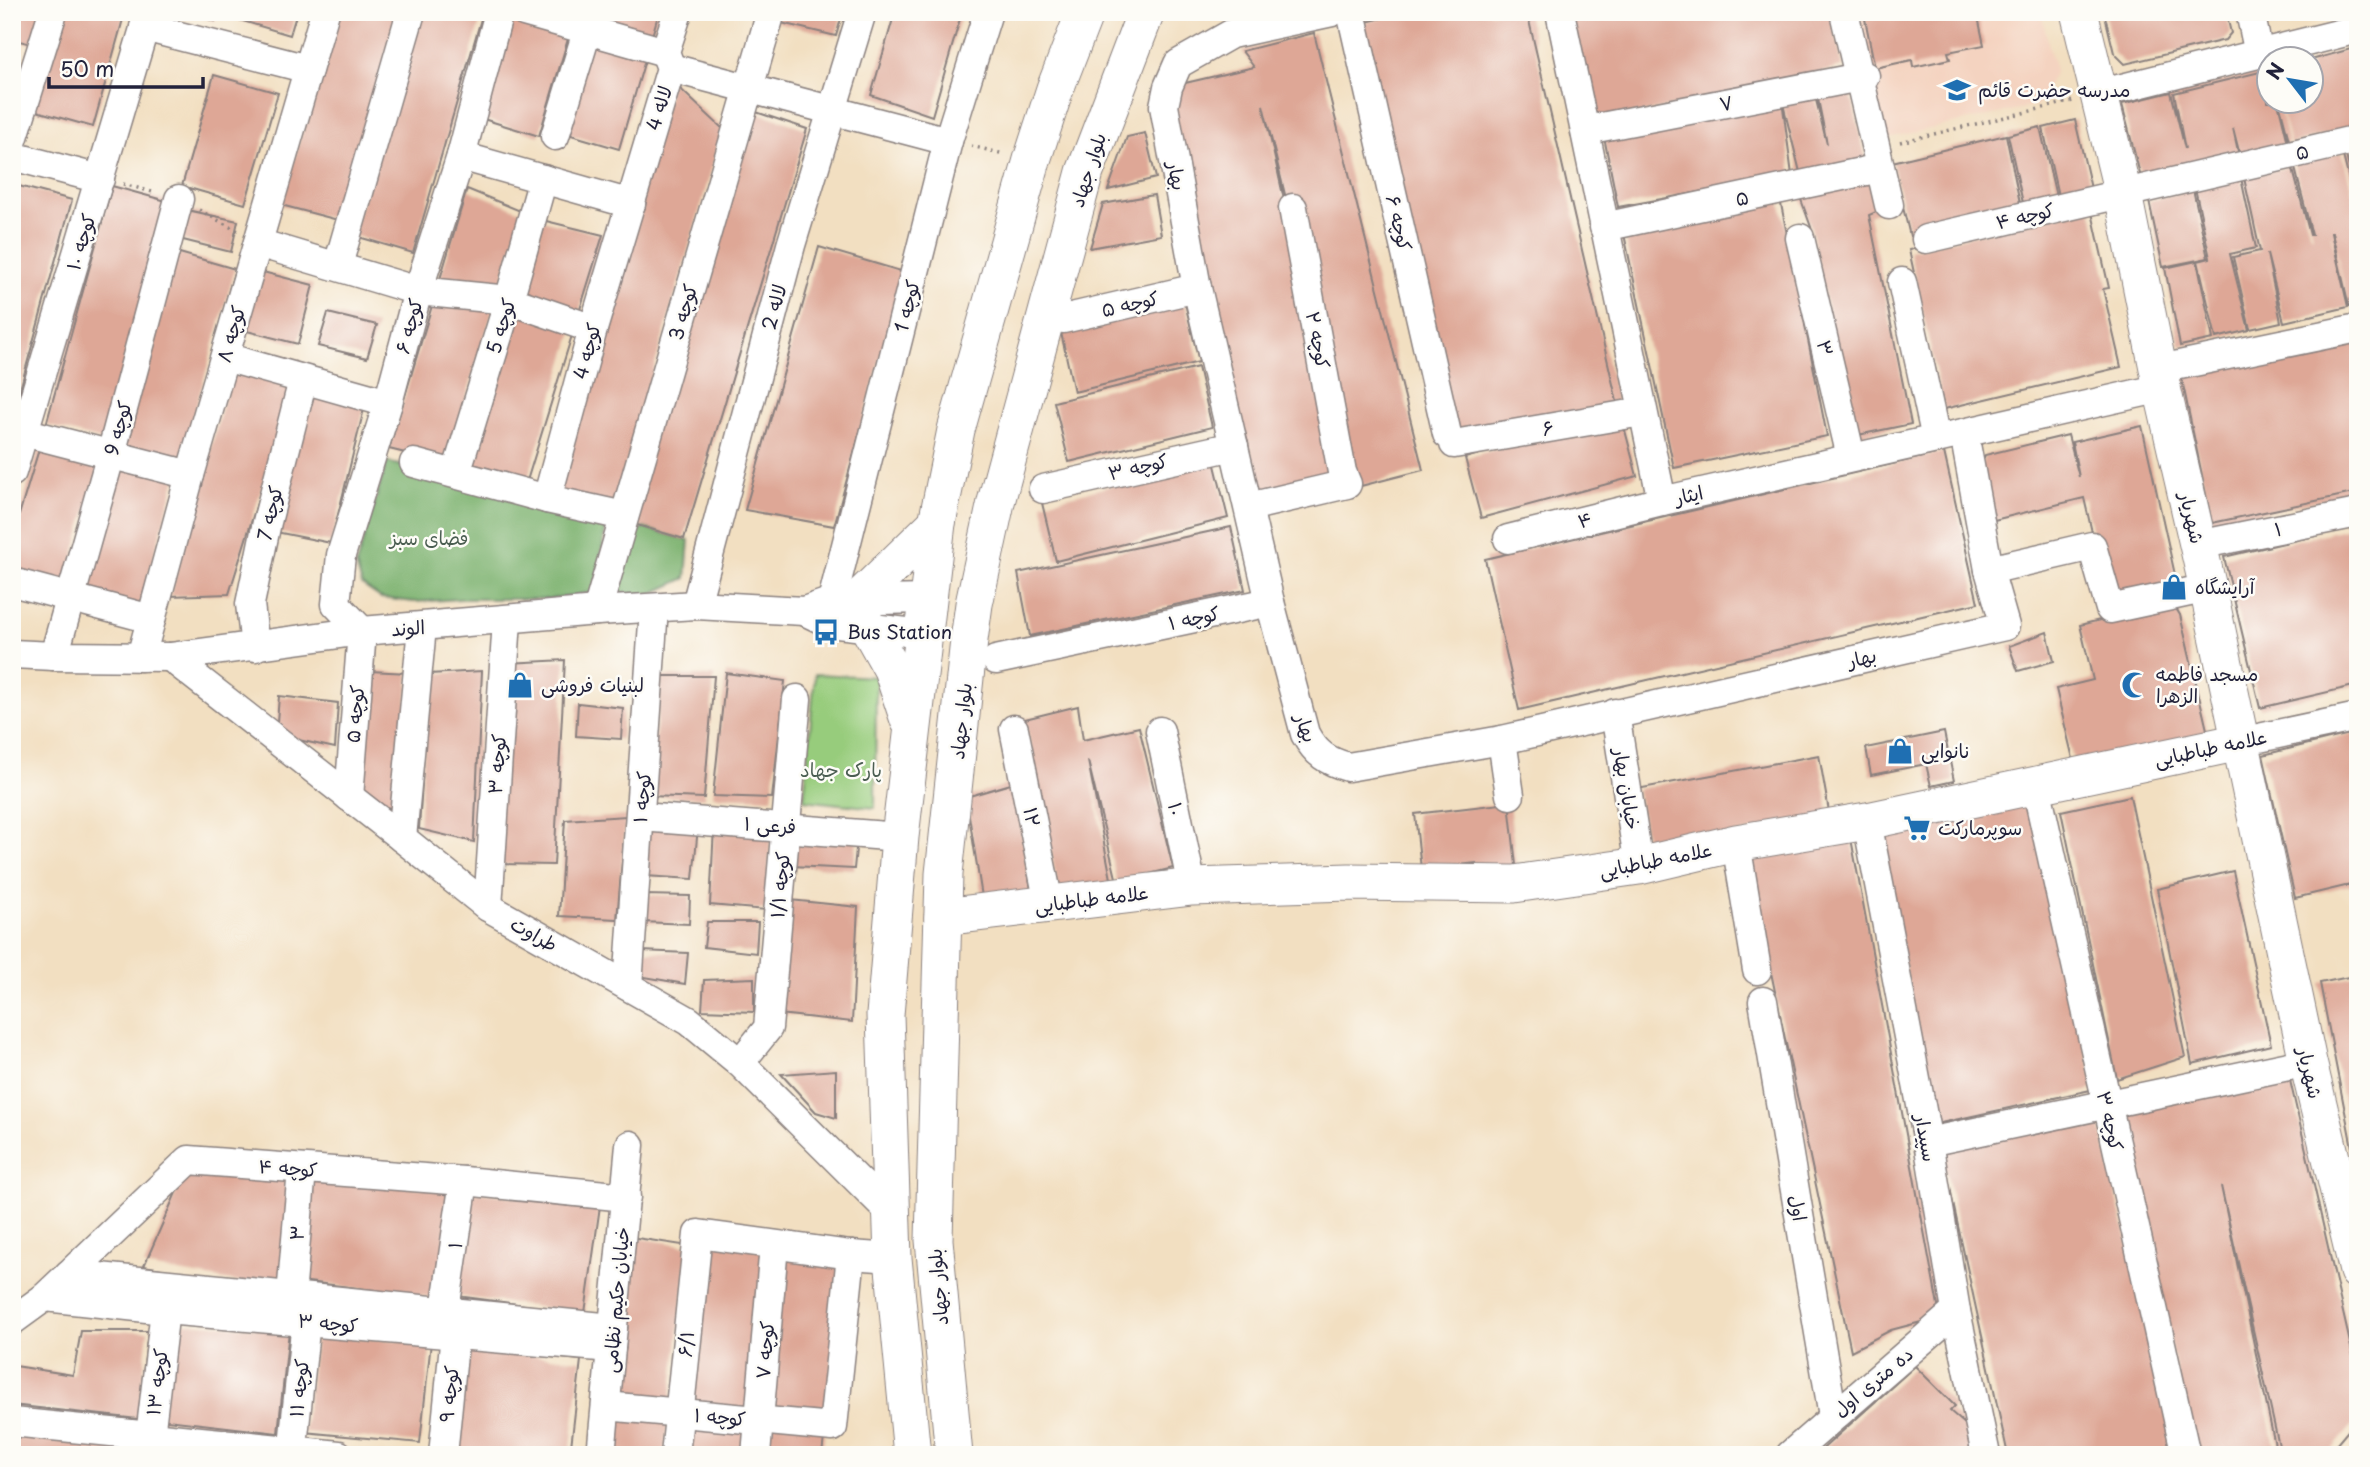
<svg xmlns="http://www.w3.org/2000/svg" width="2370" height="1467" font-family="'Playpen Sans','Playpen Sans Arabic',sans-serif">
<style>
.built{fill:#f4d3c0}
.green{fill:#97cc7c;stroke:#5c775c;stroke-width:2}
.forest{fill:#79b06c;stroke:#4e6954;stroke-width:2}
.building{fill:#dea796}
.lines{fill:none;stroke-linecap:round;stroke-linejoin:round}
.minor-casing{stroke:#8a807e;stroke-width:31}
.major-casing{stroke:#8a807e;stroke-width:39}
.path{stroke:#8a807e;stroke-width:3.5;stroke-dasharray:2 5;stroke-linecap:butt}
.minor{stroke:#fff;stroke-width:28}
.major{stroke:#fff;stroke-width:37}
.labels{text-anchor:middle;stroke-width:5;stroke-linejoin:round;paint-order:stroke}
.poi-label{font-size:19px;fill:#22223b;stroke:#fdfcf7;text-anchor:start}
.street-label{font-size:19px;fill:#22223b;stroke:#fdfcf7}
.park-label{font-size:19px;fill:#4b5e52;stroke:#fdfcf7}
</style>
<rect width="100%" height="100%" fill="#fdfcf7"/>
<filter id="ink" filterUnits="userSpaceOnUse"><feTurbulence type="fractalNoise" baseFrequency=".0143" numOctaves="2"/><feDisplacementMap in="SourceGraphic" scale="14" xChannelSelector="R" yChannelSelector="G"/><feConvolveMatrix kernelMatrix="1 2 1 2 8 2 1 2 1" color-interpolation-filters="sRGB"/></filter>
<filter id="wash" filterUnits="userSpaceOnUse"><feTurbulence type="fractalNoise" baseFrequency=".00686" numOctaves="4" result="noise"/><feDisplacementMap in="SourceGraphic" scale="28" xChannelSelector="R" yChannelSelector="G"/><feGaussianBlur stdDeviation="1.57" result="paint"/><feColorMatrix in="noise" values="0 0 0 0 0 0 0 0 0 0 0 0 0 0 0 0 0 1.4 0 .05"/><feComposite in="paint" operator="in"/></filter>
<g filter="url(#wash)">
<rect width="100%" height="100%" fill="#f2dfc1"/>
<!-- built -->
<polygon class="built" points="1851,12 2041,12 2055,71 2038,105 1879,140"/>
<!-- green -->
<polygon class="green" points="815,674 876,677 875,808 804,800"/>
<!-- forest -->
<g class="forest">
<polygon points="387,462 608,518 594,592 549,599 460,599 414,602 381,598 362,585 356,565"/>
<polygon points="644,528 689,540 686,578 651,594 617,593 627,534"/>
</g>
<g id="blocks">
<!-- building -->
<g class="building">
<polygon points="12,12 45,12 35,45 12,39"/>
<polygon points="61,12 125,12 93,127 33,110"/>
<polygon points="184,12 217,12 215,21"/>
<polygon points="238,12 297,12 290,35 236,19"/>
<polygon points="337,12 398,12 338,220 281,205"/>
<polygon points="417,12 483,12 413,253 352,235"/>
<polygon points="511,12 576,12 539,136 480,118"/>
<polygon points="596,12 659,12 619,149 561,132"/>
<polygon points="780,12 843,12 836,36 777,22"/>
<polygon points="895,12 962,12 932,116 871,95"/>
<polygon points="1407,12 1527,12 1618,406 1454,444 1358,24"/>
<polygon points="1569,12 1831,12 1843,67 1594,124"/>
<polygon points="1872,12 1977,12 1984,45 1948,52 1950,59 1913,67 1912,60 1875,68 1864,14"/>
<polygon points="2104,12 2226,12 2231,33 2225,40 2125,64 2114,53"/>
<polygon points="1314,33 1423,470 1357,487 1263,105 1347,484 1253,506 1168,87 1254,67 1242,51"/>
<polygon points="2358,47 2358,126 2290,144 2279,102 2311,102 2311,60"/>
<polygon points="2268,70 2268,102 2278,102 2288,143 2240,155 2233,128 2239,156 2141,178 2122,104 2171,92 2185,149 2174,93"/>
<polygon points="214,75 278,93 245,204 182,186"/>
<polygon points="672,81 723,129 615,503 556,493"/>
<polygon points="1849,86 1867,163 1801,176 1782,100 1792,175 1618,207 1604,137 1814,92 1827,144 1817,94"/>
<polygon points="750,110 807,129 684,539 627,522"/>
<polygon points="2075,120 2093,197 2060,205 2043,128"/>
<polygon points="2040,127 2058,205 2025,212 2008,135"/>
<polygon points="1145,133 1156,178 1108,190 1127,137"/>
<polygon points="2006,135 2022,213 1954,224 1910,236 1892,162"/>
<polygon points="2358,149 2358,197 2357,197 2345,152"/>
<polygon points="2342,152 2358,214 2358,304 2349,306 2332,233 2331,233 2348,307 2284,322 2267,254 2281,322 2250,329 2233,257 2260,251 2244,178 2292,166 2310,235 2312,235 2294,164"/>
<polygon points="1876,176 1883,209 1869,215 1911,424 1853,436 1811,227 1799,194"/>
<polygon points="2241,178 2256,248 2230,254 2249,330 2216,338 2198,261 2210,258 2195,188"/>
<polygon points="15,185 72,200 13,415 12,196"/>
<polygon points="112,186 170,202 104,441 46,425"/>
<polygon points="467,189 523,212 446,463 389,449"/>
<polygon points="2193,189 2208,258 2163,267 2149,201"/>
<polygon points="1154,195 1161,235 1090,248 1103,204"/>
<polygon points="1780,199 1827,436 1674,468 1624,234"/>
<polygon points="2091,208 2109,288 2103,289 2121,367 1944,409 1909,250"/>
<polygon points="187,210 238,221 231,252 179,239"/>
<polygon points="542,220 603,235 526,484 468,468"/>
<polygon points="819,247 904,272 834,526 745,510"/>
<polygon points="176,252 235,269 139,609 80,593"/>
<polygon points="2197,261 2213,339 2180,346 2165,268"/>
<polygon points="259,271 313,285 298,344 243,330"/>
<polygon points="1184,299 1199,362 1074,392 1060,328"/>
<polygon points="328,313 377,325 367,358 318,346"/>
<polygon points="2358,338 2358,492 2212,523 2181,375"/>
<polygon points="1198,367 1212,427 1069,462 1054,402"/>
<polygon points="233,368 294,383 229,594 170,596"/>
<polygon points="310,389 365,405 331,543 271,531"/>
<polygon points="1621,415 1637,476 1481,518 1465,458"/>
<polygon points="2142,426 2179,593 2110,609 2084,498 1990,521 1978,471 1985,455 2068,435 2079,477 2072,442"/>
<polygon points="40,446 102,456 64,589 12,576 12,538"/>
<polygon points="1944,452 1978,603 1519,710 1485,559"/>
<polygon points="1214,461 1228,518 1056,561 1042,503"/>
<polygon points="2358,526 2358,685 2260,708 2224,557"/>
<polygon points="1231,527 1245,590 1030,636 1018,573"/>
<polygon points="2172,602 2180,615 2208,734 2075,767 2056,689 2093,680 2080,625"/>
<polygon points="2047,632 2054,661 2018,671 2009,646"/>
<polygon points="565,660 554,865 496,864 508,663"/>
<polygon points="369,671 409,673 399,812 358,795"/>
<polygon points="482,671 474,842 419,829 429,674"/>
<polygon points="726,673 785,681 772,798 713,796"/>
<polygon points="661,676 714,676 704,798 650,796"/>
<polygon points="279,696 338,703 335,748 276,735"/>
<polygon points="578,703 623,708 621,739 576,736"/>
<polygon points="1078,706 1083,740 1139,727 1173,868 1117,882 1088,761 1112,884 1059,893 1025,719"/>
<polygon points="1944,732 1954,781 1931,786 1926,764 1871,775 1866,748"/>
<polygon points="2358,732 2358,883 2295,898 2263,755"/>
<polygon points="1819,755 1830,817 1648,850 1637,789"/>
<polygon points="1014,783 1032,896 983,903 966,797"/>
<polygon points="2029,794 2095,1089 1936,1124 1878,830"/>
<polygon points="2130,796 2185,1057 2117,1079 2061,811"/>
<polygon points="1509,803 1517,874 1478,879 1476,863 1421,869 1415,814"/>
<polygon points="626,816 617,919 559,916 565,820"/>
<polygon points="649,824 698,827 693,879 645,876"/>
<polygon points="714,827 771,832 766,910 710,905"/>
<polygon points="1850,833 1940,1317 1891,1330 1851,1351 1746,854"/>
<polygon points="793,836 857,838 854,869 792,866"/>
<polygon points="2233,871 2271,1045 2192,1064 2157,889"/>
<polygon points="644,895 690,896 689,924 642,922"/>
<polygon points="790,900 858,907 852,1022 779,1014"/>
<polygon points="707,922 758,922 756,953 704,947"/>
<polygon points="641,951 688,953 685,984 639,976"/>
<polygon points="2358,975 2358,1168 2356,1168 2320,983"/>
<polygon points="754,978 754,1012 702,1010 704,980"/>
<polygon points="836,1070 836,1118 816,1112 781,1074"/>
<polygon points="2289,1076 2358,1378 2358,1419 2331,1451 2281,1455 2221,1186 2276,1450 2256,1455 2194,1455 2123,1112"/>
<polygon points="2098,1116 2178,1455 2008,1455 1941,1148"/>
<polygon points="185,1172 296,1179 284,1290 144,1266"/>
<polygon points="313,1177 452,1191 439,1298 300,1281"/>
<polygon points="473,1192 600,1206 585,1313 457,1296"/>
<polygon points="630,1237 689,1246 664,1455 609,1455"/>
<polygon points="702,1242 765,1250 744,1455 683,1455"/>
<polygon points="784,1257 843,1263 822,1455 763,1455"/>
<polygon points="172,1322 289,1330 278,1433 158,1419"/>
<polygon points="81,1331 148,1331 138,1419 12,1405 15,1366 73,1375"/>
<polygon points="316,1336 431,1342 420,1443 304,1432"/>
<polygon points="460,1348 581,1360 570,1455 449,1455"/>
<polygon points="1915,1366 1955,1406 1950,1411 1982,1439 1966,1455 1816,1455"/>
<polygon points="12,1431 131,1441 129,1455 12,1455"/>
</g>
</g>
</g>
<g filter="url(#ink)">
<use href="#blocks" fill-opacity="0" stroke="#8a807e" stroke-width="2"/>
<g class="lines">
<!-- minor casing -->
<g class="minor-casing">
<g id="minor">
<polyline points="524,12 665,52"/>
<path d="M1332 12 1231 34 1178 64 1168 87 1164 106 1197 288 1270 602 1305 734C1316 754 1327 761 1348 767L1502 740 2005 626 1989 570 1964 433"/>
<polyline points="1351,12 1447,434"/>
<polyline points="1560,12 1662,501 2162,388"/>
<polyline points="1844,12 1889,205"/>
<polyline points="2250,12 2259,54"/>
<polyline points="144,27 308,69"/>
<polyline points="671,68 948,141"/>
<polyline points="2098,94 2358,29"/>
<polyline points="1586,130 1865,76"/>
<polyline points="555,136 593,12"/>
<polyline points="12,143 53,12"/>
<polyline points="12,156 100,179"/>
<polyline points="461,156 631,204"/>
<polyline points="1604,227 1880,168"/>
<polyline points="1800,238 1851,457"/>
<polyline points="1926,239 2358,139"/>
<polyline points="258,243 418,291 509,300 593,329"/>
<polyline points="338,265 411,12"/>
<polyline points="1902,282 1936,439"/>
<polyline points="1063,319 1197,288"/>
<polyline points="225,357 388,403"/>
<polyline points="2160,369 2358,328"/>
<polyline points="12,429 190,475"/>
<polyline points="1454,444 1642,412"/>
<polyline points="414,463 547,499 624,516"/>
<polyline points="12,472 149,12"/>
<polyline points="456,473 509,300 543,179"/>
<polyline points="1043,489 1234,446"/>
<polyline points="547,499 593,329 671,68 665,52 678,12"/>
<polyline points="1247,499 1253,506 1347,484 1342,472 1293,208"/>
<polyline points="1508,539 1662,501"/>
<polyline points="2198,545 2358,513"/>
<polyline points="1989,570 2092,546 2110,609 2208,588"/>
<polyline points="12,582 151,619"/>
<polyline points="832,601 948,141 988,12"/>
<polyline points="696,605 791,245 862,12"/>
<polyline points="597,611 771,12"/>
<polyline points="804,611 829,623 924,634"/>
<polyline points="255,647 250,604 267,522 303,380"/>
<polyline points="12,654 54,656 170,657 362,631 597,611 696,605 804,611 832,601 928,599"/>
<polyline points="54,656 111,454 179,199"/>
<polyline points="141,657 190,475 325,12"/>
<polyline points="170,657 402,838 488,907 689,1021 740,1063 892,1214"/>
<polyline points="996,660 1270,602"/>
<polyline points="1615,713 1639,866"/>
<polyline points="1014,729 1049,904"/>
<polyline points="1160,731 1192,887"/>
<polyline points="1502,740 1510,795"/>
<polyline points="2240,742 2358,717"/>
<polyline points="2036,786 2186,1455"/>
<polyline points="349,797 362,631 336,604 341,555 388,403 418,291 461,156 499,12"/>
<polyline points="641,817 900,837"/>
<polyline points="1867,821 1928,1142 1956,1311 1986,1455"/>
<polyline points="402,838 422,627"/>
<polyline points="1736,843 1757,970"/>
<polyline points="488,907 507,620"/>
<polyline points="628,986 654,608"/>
<polyline points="1763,1001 1833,1416"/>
<polyline points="740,1063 768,1028 797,699"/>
<polyline points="1928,1142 2308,1062"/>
<polyline points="69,1274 613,1328"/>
<polyline points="291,1296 302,1170"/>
<polyline points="45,1297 165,1310 611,1348"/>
<polyline points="445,1310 464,1181"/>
<polyline points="12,1321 45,1297 189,1160 464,1181 626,1197"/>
<polyline points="606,1406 833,1427 851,1255"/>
<polyline points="12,1422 339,1455"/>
<polyline points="148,1453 165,1310"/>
<polyline points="292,1455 306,1321"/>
<polyline points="443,1455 455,1334"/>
<polyline points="601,1455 630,1145"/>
<polyline points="675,1455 698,1234 851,1255 893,1258"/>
<polyline points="756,1455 774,1245"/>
<polyline points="1790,1455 1956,1311"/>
</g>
</g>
<!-- major casing -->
<g class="major-casing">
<g id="major">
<polyline points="2079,12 2123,194 2162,388 2208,588 2308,1062 2358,1271"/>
<polyline points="857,601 937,523"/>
<polyline points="869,628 892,669 909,720"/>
<polyline points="943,917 1192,887 1349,882 1514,884 1639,866 1736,843 1867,821 2240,742"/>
<polyline points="912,1455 893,1258 885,1015 900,837 937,523 956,430 1032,160 1055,89 1085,12"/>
<polyline points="954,1455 934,1240 944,874 969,640 974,604 996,502 1085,172 1146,12"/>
</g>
</g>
<!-- path -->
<g class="path">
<polyline points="1900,142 2073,101"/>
<polyline points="971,146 1004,154"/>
<polyline points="123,184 156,193"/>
<polyline points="199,210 238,231"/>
</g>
<!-- minor -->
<use href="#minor" class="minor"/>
<!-- major -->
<use href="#major" class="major"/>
</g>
</g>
<!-- icons -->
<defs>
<g id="school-bare" transform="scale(2.1)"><path d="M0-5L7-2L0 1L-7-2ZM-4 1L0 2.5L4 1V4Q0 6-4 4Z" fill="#1f6fb2" stroke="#fdfcf7" stroke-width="2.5" paint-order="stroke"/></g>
<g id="shop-bare" transform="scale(2.1)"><path d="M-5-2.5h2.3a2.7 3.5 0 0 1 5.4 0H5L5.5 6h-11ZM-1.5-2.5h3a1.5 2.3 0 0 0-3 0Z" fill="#1f6fb2" stroke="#fdfcf7" stroke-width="2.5" paint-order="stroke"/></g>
<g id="bus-bare" transform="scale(2.1)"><path d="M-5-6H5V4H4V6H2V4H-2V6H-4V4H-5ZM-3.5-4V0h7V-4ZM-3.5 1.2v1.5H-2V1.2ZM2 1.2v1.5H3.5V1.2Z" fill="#1f6fb2" stroke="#fdfcf7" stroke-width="2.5" paint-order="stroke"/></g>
<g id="mosque-bare" transform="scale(2.1)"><path d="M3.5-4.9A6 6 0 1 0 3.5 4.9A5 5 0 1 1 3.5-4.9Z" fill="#1f6fb2" stroke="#fdfcf7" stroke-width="2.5" paint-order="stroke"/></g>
<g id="supermarket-bare" transform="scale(2.1)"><path d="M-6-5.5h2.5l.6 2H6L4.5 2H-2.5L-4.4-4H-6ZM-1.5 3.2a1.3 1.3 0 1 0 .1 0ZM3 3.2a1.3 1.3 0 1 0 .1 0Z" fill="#1f6fb2" stroke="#fdfcf7" stroke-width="2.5" paint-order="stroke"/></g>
</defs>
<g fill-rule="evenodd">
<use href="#school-bare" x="1957" y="90"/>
<use href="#shop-bare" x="2174" y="587"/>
<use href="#bus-bare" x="826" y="632"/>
<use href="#shop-bare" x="520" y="685"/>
<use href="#mosque-bare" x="2135" y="685"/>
<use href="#shop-bare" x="1900" y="751"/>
<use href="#supermarket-bare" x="1917" y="828"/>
</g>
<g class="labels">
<!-- poi labels -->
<g class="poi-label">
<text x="1978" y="97">مدرسه حضرت قائم</text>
<text x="2195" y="594">آرایشگاه</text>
<text x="847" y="639">Bus Station</text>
<text x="2156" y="681">مسجد فاطمه<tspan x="2156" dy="22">الزهرا</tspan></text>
<text x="541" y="692">لبنیات فروشی</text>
<text x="1921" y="758">نانوایی</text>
<text x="1938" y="835">سوپرمارکت</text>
</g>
<!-- street labels -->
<g class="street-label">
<text transform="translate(1726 103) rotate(-11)" y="7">۷</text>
<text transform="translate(659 108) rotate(-73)" y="7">لاله 4</text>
<text transform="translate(2302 152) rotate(-13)" y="7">۵</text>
<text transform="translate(1088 170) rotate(-72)" y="7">بلوار جهاد</text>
<text transform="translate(1177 176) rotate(80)" y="7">بهار</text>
<text transform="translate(1742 198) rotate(-12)" y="7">۵</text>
<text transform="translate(2025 216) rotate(-13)" y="7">کوچه ۴</text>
<text transform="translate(1399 223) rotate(77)" y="7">کوچه ۶</text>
<text transform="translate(81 242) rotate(-73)" y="7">کوچه ۱۰</text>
<text transform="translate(1130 304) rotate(-13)" y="7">کوچه ۵</text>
<text transform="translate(907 306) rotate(-76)" y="7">کوچه 1</text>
<text transform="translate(774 307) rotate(-75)" y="7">لاله 2</text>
<text transform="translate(683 312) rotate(-74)" y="7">کوچه 3</text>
<text transform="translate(409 326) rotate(-75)" y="7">کوچه ۶</text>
<text transform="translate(501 326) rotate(-73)" y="7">کوچه 5</text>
<text transform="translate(231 334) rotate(-74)" y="7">کوچه ۸</text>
<text transform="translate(1318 340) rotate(79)" y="7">کوچه ۲</text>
<text transform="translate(1825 348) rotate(77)" y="7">۳</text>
<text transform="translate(587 351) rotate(-75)" y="7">کوچه 4</text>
<text transform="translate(118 428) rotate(-75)" y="7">کوچه 9</text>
<text transform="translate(1548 428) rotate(-10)" y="7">۶</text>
<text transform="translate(1138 467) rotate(-13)" y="7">کوچه ۳</text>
<text transform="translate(1689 495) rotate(-13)" y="7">ایثار</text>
<text transform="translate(270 513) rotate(-77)" y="7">کوچه 7</text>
<text transform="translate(2192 518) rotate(77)" y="7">شهریار</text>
<text transform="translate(1585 520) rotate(-14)" y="7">۴</text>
<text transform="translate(2278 529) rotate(-11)" y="7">۱</text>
<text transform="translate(1194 618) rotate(-12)" y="7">کوچه ۱</text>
<text transform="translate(408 628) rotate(-4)" y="7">الوند</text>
<text transform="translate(1862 658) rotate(-13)" y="7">بهار</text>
<text transform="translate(355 714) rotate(-85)" y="7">کوچه ۵</text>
<text transform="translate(961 721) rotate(-84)" y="7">بلوار جهاد</text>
<text transform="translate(1306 728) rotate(70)" y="7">بهار</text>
<text transform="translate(2211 748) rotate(-12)" y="7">علامه طباطبایی</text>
<text transform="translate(497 764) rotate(-86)" y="7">کوچه ۳</text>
<text transform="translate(1627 789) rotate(81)" y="7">خیابان بهار</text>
<text transform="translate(642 797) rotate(-85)" y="7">کوچه ۱</text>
<text transform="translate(1176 809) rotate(78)" y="7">۱۰</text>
<text transform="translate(1032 817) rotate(79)" y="7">۱۲</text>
<text transform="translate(770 825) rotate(4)" y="7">فرعی ۱</text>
<text transform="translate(1656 860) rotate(-11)" y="7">علامه طباطبایی</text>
<text transform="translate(780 885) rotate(-85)" y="7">کوچه ۱/۱</text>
<text transform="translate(1092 899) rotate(-7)" y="7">علامه طباطبایی</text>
<text transform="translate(534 934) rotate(29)" y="7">طراوت</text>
<text transform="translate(2310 1073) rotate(77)" y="7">شهریار</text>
<text transform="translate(2110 1121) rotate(77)" y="7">کوچه ۳</text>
<text transform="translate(1926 1138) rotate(80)" y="7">سپیدار</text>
<text transform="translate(288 1168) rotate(4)" y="7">کوچه ۴</text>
<text transform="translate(1798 1208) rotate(80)" y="7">اول</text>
<text transform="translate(297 1233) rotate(-85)" y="7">۳</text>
<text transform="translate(455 1245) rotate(-82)" y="7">۱</text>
<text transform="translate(938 1287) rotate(-95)" y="7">بلوار جهاد</text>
<text transform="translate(616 1300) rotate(-85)" y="7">خیابان حکیم نظامی</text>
<text transform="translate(328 1323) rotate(5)" y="7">کوچه ۳</text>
<text transform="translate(686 1344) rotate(-84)" y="7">۶/۱</text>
<text transform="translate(765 1350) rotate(-85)" y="7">کوچه ۷</text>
<text transform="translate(157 1382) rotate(-83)" y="7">کوچه ۱۳</text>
<text transform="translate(1873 1382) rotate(-40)" y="7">ده متری اول</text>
<text transform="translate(299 1388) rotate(-84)" y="7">کوچه ۱۱</text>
<text transform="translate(449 1394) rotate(-84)" y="7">کوچه ۹</text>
<text transform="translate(720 1417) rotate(5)" y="7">کوچه ۱</text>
</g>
<!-- park labels -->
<g class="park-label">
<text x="429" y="545">فضای سبز</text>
<text x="841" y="777">پارک جهاد</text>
</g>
</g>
<!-- margin -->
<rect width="2370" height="1467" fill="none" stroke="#fdfcf7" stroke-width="42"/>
<!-- north arrow -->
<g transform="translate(2290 80) rotate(301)"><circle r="33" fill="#fdfcf7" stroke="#a5a5ac" stroke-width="2"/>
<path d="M0-5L12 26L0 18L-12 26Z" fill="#1f6fb2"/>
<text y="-10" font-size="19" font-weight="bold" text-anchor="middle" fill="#22223b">N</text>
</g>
<!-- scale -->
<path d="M49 77v10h154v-10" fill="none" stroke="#22223b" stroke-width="3.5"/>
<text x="60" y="77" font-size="21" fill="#22223b" stroke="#fdfcf7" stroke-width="5" paint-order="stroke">50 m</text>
</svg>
